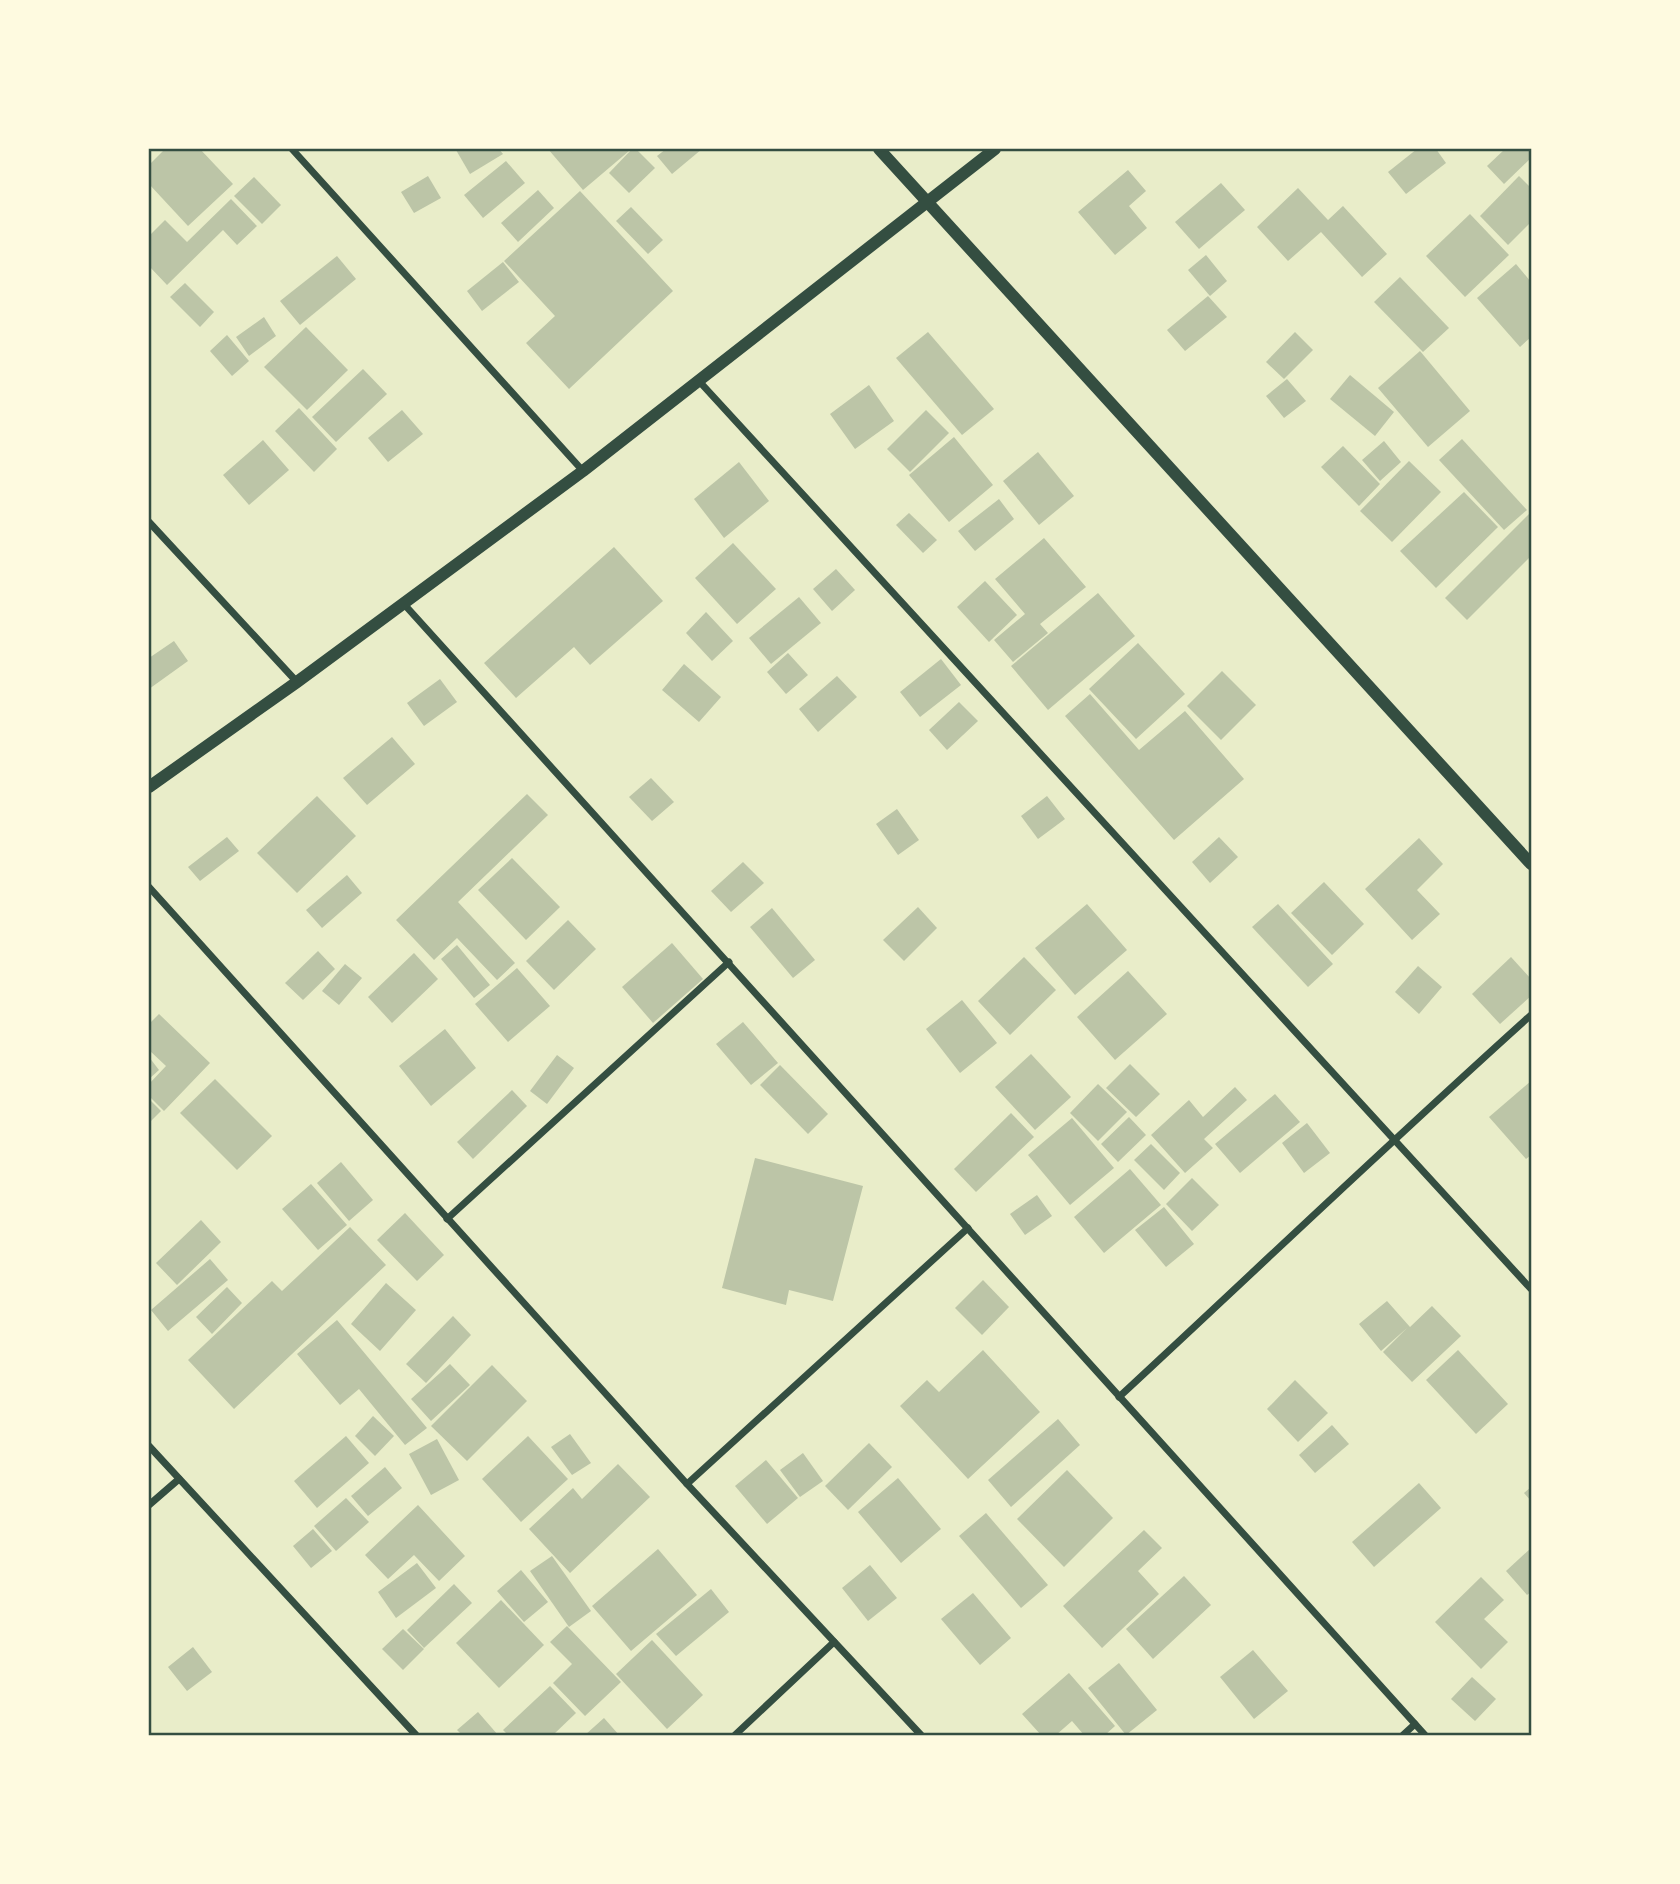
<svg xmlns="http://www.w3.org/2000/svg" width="1680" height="1884" font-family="'Source Serif 4',serif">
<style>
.building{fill:#bcc5a7}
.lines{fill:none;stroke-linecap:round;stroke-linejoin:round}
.minor{stroke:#344e41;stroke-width:7}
.tertiary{stroke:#344e41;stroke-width:12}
.neatline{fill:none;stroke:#344e41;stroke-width:2.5}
</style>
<rect width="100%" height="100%" fill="#e9edc9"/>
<!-- building -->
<g class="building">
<polygon points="165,149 200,149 233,184 188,226 149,184 149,165"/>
<polygon points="459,149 499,149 503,154 470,174 456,150"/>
<polygon points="548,149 627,149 629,151 583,190"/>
<polygon points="632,149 636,149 655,168 629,193 609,173"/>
<polygon points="666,149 702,149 672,174 657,156"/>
<polygon points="1417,149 1436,149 1446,163 1406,194 1388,172"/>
<polygon points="1505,149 1531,149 1531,158 1504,184 1487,166"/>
<polygon points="506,161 525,183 483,218 464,195"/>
<polygon points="1128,170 1146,191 1129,206 1147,228 1115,255 1078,212"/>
<polygon points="428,176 441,198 414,213 401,192"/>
<polygon points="1519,176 1531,188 1531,222 1508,245 1480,216"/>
<polygon points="254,177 281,205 262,224 234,196"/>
<polygon points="1221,183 1245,210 1199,249 1175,222"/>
<polygon points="1298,188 1328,220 1343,206 1387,254 1362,277 1321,232 1288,261 1257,227"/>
<polygon points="538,190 554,208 518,242 501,223"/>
<polygon points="580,191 673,291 569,389 526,343 555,316 504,261"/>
<polygon points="231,199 257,226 237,245 223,230 167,285 149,266 149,236 165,220 187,242"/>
<polygon points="631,207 663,240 648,254 616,221"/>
<polygon points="1470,214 1509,255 1465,297 1426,256"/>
<polygon points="1206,255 1227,281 1210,296 1188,270"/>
<polygon points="337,256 356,279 300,325 280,301"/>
<polygon points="503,262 519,282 482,311 467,291"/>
<polygon points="1516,264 1531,282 1531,337 1520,347 1477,298"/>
<polygon points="1400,277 1449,328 1423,352 1374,302"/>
<polygon points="185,283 214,312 200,327 170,297"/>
<polygon points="1208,296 1227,317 1185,351 1167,330"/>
<polygon points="264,317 276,336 249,356 236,337"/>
<polygon points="306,327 348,370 307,410 264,367"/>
<polygon points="928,332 994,409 962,435 896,358"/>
<polygon points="1295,332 1313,350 1284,379 1266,362"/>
<polygon points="227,335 249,361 232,376 210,351"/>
<polygon points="1420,351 1470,411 1428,447 1378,388"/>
<polygon points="363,369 387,394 336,442 312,417"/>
<polygon points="1350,375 1394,412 1375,436 1330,399"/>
<polygon points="1287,379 1306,401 1284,418 1266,396"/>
<polygon points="869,385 894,421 855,449 830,414"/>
<polygon points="299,408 337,449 314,472 275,431"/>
<polygon points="402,410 423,434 388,462 368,438"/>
<polygon points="926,410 949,433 910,472 887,449"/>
<polygon points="954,437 993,485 949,522 909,475"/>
<polygon points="1462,439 1527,510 1504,530 1439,460"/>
<polygon points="263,440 289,470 249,505 223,475"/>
<polygon points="1384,441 1401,462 1380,481 1362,460"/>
<polygon points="1343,446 1380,484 1359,506 1321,467"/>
<polygon points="1038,452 1074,496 1039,525 1003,481"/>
<polygon points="1409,461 1441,492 1392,542 1360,511"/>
<polygon points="739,462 769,501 724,538 694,499"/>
<polygon points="1464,492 1498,527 1436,588 1400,551"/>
<polygon points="999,499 1014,519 975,551 958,531"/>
<polygon points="1531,512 1531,556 1467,620 1445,598"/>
<polygon points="909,513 937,540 923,553 896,525"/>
<polygon points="1044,538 1086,587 1040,624 1048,633 1013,662 994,640 1025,614 995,579"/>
<polygon points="733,543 776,589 737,624 695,578"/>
<polygon points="614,547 663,601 590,665 574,647 516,698 484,663"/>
<polygon points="836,569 855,590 832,611 813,589"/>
<polygon points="985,581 1017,615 989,642 957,607"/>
<polygon points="1098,593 1135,636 1048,710 1011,666"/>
<polygon points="799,597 821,623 771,664 749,638"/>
<polygon points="706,612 733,641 712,661 686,633"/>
<polygon points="174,641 188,661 149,689 149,658"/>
<polygon points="1138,643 1185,694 1136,739 1089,689"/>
<polygon points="788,653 808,675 786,694 767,672"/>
<polygon points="941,659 961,685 920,717 900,692"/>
<polygon points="684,664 721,697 699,722 662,690"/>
<polygon points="1222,671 1256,705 1221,740 1187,706"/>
<polygon points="837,676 857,697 818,732 799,709"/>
<polygon points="440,679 457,702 424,726 407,703"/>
<polygon points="1090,694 1139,750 1185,711 1244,779 1174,840 1065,716"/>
<polygon points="959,702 978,721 947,750 929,730"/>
<polygon points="392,737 415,764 367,805 343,778"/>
<polygon points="651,778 674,802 652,821 629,797"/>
<polygon points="527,794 548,815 458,902 515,963 497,980 457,938 434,960 396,920"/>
<polygon points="317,796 356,836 297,893 257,853"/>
<polygon points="1047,796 1065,819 1038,839 1021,816"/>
<polygon points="897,809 919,840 898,855 876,824"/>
<polygon points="227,837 239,851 200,881 188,867"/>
<polygon points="1219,837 1238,857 1210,883 1192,862"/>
<polygon points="1419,838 1443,864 1417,890 1440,914 1412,940 1365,889"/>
<polygon points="512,858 560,907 526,940 478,890"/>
<polygon points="743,862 764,883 731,912 711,891"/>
<polygon points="347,875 362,893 322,928 306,910"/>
<polygon points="1324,882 1364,924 1332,955 1291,913"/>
<polygon points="1087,904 1127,950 1075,995 1035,948"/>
<polygon points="1278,904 1333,964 1308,987 1252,927"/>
<polygon points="918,907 937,928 904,961 883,940"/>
<polygon points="772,908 815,960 793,978 750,927"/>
<polygon points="568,920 596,949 554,990 526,961"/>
<polygon points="672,943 703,979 653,1023 622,987"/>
<polygon points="457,945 490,985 474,998 441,959"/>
<polygon points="318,951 335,969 303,1000 285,983"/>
<polygon points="414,953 438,979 392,1023 368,997"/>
<polygon points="1024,957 1056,990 1010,1035 978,1001"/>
<polygon points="1511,957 1531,979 1531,996 1500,1024 1472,994"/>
<polygon points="345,964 362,978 339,1005 322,991"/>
<polygon points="1418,966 1442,987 1419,1014 1395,992"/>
<polygon points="517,968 550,1006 508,1042 475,1004"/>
<polygon points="1128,971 1167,1014 1115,1060 1077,1017"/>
<polygon points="962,1000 997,1043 960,1073 926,1029"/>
<polygon points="159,1014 210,1063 164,1111 149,1096 149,1084 166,1066 149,1050 149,1024"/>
<polygon points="743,1022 778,1063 751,1085 716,1044"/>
<polygon points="445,1029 476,1068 431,1106 399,1066"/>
<polygon points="1031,1054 1071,1097 1035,1130 995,1087"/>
<polygon points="557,1055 574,1068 547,1104 530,1091"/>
<polygon points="149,1057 159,1070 149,1079"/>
<polygon points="1130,1064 1160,1094 1136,1117 1106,1088"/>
<polygon points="780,1065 828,1114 808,1134 760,1085"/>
<polygon points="215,1079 272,1136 237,1170 180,1113"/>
<polygon points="1531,1081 1531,1155 1526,1159 1489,1117"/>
<polygon points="1098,1084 1127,1112 1098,1141 1070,1113"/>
<polygon points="1235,1087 1247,1100 1204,1139 1213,1148 1185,1173 1151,1135 1189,1100 1203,1117"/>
<polygon points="512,1090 527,1106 473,1159 457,1142"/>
<polygon points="1275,1094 1300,1122 1240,1173 1215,1144"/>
<polygon points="149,1099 161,1111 149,1123"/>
<polygon points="1011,1113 1034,1137 976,1192 954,1169"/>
<polygon points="1129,1117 1146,1135 1118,1162 1101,1144"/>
<polygon points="1072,1118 1114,1168 1070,1205 1028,1155"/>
<polygon points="1307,1123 1330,1153 1304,1173 1282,1143"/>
<polygon points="1151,1144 1180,1173 1164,1190 1134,1160"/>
<polygon points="755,1158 863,1186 833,1301 789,1290 786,1305 722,1288"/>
<polygon points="341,1162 373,1200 349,1221 317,1183"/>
<polygon points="1130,1169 1161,1205 1104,1253 1074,1217"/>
<polygon points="1192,1178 1219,1205 1192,1231 1166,1204"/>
<polygon points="311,1184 347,1225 318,1250 282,1209"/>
<polygon points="1037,1195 1052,1216 1025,1235 1010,1214"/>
<polygon points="1164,1207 1194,1244 1166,1267 1135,1230"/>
<polygon points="405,1213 444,1255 417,1281 377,1240"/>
<polygon points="201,1220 221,1242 177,1285 156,1263"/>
<polygon points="350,1227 386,1265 234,1409 188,1360 272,1281 282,1291"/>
<polygon points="210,1259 228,1280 168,1331 151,1310"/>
<polygon points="983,1280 1009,1307 982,1335 955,1308"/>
<polygon points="386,1283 416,1310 380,1351 351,1324"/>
<polygon points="227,1287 242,1303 212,1334 196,1317"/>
<polygon points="1387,1301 1410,1327 1432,1306 1461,1336 1412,1382 1383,1352 1407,1328 1381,1351 1359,1324"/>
<polygon points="453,1316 471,1335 426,1383 406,1364"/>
<polygon points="337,1320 427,1428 405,1445 359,1389 340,1405 297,1354"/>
<polygon points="983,1350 1040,1412 968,1479 900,1406 927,1380 939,1392"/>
<polygon points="1458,1350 1508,1404 1476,1434 1426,1380"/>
<polygon points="450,1364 470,1385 431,1421 411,1399"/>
<polygon points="492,1365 527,1401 467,1461 431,1426"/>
<polygon points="1295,1380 1328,1413 1298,1442 1267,1409"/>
<polygon points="373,1416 394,1436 375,1456 355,1436"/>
<polygon points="1058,1419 1080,1445 1011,1507 988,1480"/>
<polygon points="1332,1425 1349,1444 1315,1473 1299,1455"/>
<polygon points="570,1434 591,1463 572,1475 551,1447"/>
<polygon points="346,1436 369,1463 317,1508 294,1481"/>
<polygon points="528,1436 568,1479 521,1522 482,1479"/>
<polygon points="437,1439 459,1480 431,1495 409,1454"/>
<polygon points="869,1443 892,1467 848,1510 825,1486"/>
<polygon points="803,1453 823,1481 800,1497 780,1470"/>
<polygon points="766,1460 798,1498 767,1524 735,1486"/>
<polygon points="618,1464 650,1497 570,1573 529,1529 573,1488 582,1499"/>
<polygon points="385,1467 402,1488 368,1516 351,1496"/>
<polygon points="1067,1470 1113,1518 1064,1567 1017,1519"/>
<polygon points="898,1478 941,1529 901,1563 858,1512"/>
<polygon points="1419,1483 1441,1508 1374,1567 1352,1542"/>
<polygon points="1531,1487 1531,1501 1524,1493"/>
<polygon points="346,1498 369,1522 336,1551 314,1526"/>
<polygon points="418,1505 465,1556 439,1581 414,1555 388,1579 365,1555"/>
<polygon points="986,1513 1048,1585 1021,1608 959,1536"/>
<polygon points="313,1529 332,1551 311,1568 293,1546"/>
<polygon points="1144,1530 1162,1548 1138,1571 1159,1594 1102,1648 1063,1606"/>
<polygon points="1531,1548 1531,1592 1527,1595 1506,1571"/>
<polygon points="658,1549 697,1595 631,1651 592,1606"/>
<polygon points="552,1556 591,1611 569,1627 530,1571"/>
<polygon points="417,1563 436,1588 396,1618 378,1592"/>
<polygon points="870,1565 897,1598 868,1621 842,1588"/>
<polygon points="521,1570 548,1602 524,1622 497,1591"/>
<polygon points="1184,1576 1211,1605 1153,1659 1126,1629"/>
<polygon points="1481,1577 1504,1600 1484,1619 1508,1642 1481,1669 1435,1622"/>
<polygon points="454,1584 472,1603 424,1648 407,1630"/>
<polygon points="711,1589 729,1612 676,1656 656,1634"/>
<polygon points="973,1593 1011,1638 980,1665 941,1619"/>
<polygon points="501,1600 544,1645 499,1688 456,1643"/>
<polygon points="567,1626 621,1682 585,1716 553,1683 572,1664 550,1642"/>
<polygon points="403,1629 424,1649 403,1670 382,1649"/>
<polygon points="652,1640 703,1695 667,1729 616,1674"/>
<polygon points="193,1647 212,1672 187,1691 168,1667"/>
<polygon points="1253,1650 1288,1691 1254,1719 1220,1677"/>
<polygon points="1119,1663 1157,1710 1126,1735 1088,1688"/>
<polygon points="1069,1673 1115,1726 1105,1735 1084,1735 1072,1721 1056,1735 1041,1735 1022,1714"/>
<polygon points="1472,1677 1496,1699 1475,1721 1451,1699"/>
<polygon points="550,1686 576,1713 553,1735 508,1735 503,1730"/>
<polygon points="478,1712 498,1735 462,1735 457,1730"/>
<polygon points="604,1718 619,1735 585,1735"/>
</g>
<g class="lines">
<!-- minor -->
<g class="minor">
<polyline points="292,149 583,471"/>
<polyline points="698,380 1531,1289"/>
<polyline points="149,522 297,682"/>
<polyline points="403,603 1425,1735"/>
<polyline points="149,887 687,1484 921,1735"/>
<polyline points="447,1219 729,962"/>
<path d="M1119 1397C1256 1270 1392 1140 1531 1015"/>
<polyline points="149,1446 416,1735"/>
<polyline points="687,1484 968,1228"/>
<polyline points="149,1505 179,1479"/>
<polyline points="735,1735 834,1642"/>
<polyline points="1403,1735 1415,1724"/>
</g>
<!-- tertiary -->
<g class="tertiary">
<polyline points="879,149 1531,864"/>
<polyline points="149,787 297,682 583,471 995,149"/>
</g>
</g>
<!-- border -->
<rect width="1680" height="1884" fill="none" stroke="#fefae0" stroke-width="301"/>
<rect x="150" y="150" width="1380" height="1584" class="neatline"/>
</svg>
